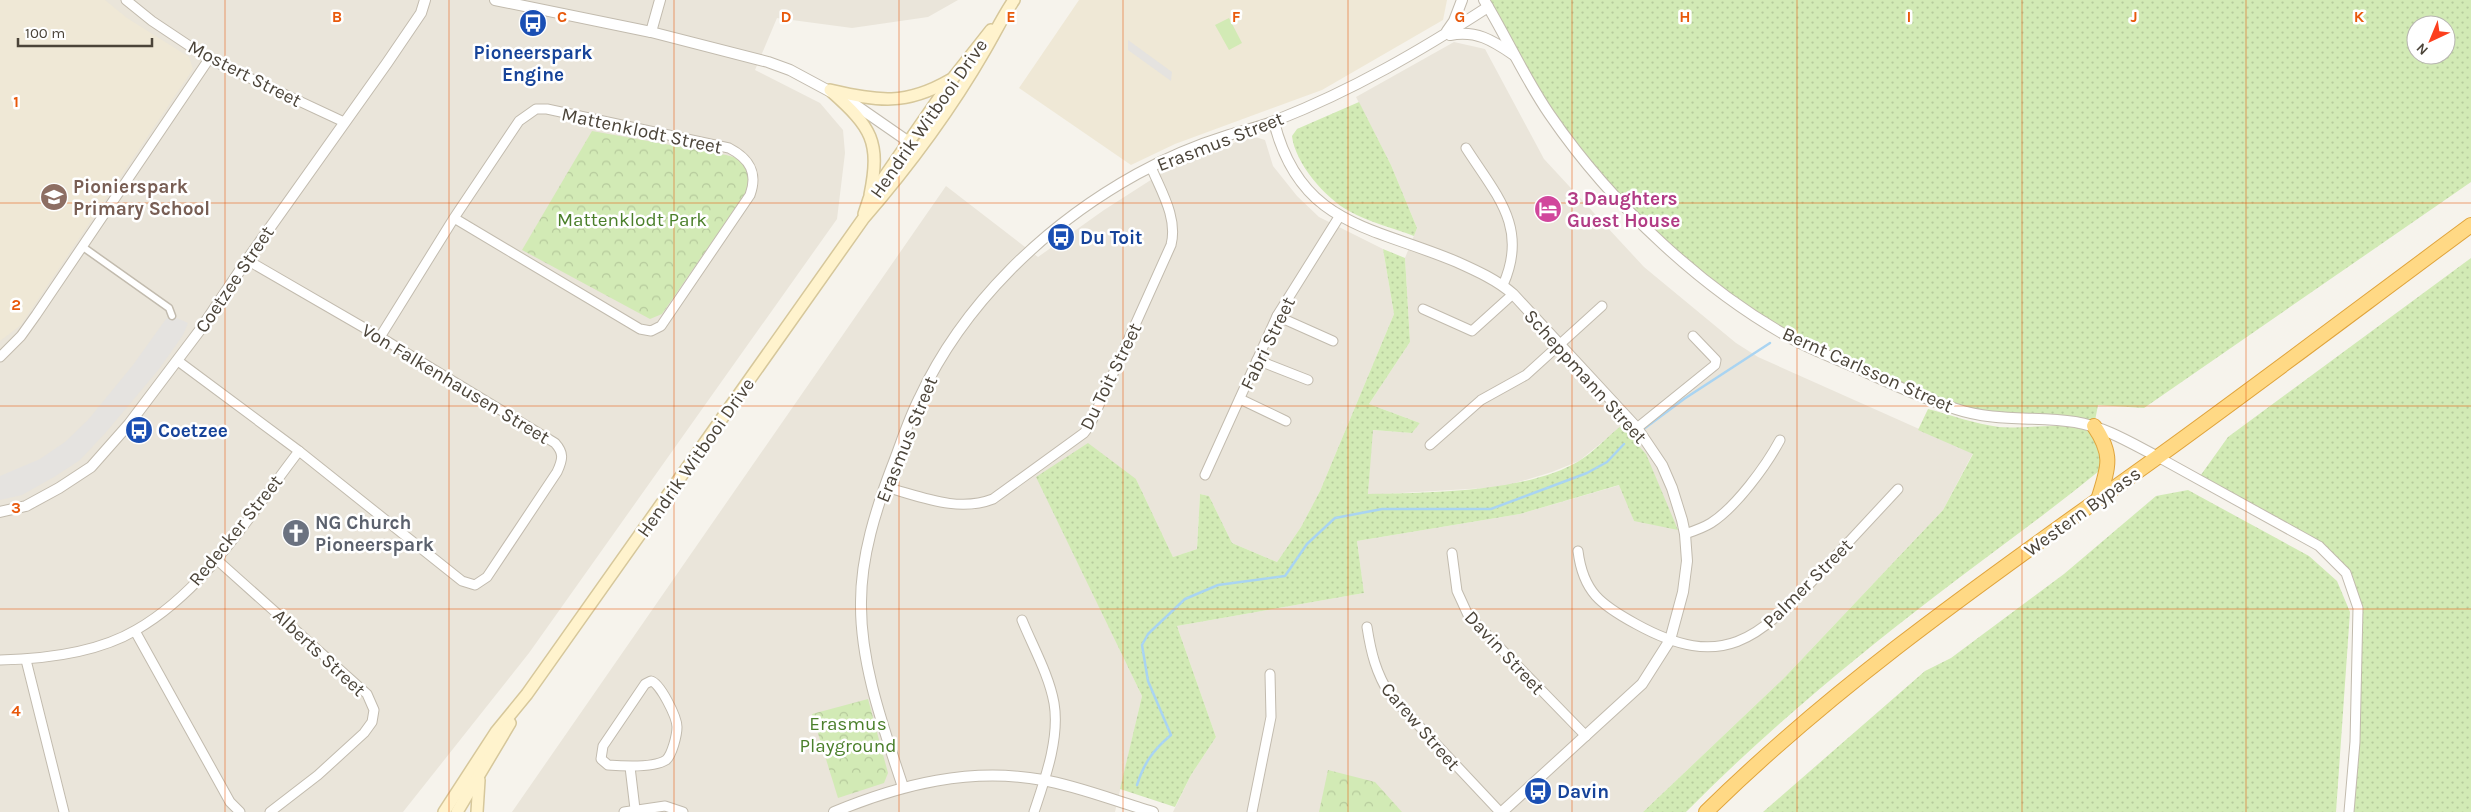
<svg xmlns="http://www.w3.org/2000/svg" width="2471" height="812" font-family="Karla,sans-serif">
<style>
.residential{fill:#eae5da}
.education{fill:#efe8d6}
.grass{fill:url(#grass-dots);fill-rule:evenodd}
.forest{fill:url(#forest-crowns)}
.pitch{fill:#d2eab5}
.parking{fill:#e5e3e0}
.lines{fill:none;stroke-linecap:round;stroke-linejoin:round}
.stream{stroke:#a9d4f2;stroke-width:2.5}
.pedestrian-casing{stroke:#c2bbae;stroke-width:9}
.minor-casing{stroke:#c2bbae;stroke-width:11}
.tertiary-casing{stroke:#c2bbae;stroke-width:12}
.secondary-casing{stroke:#d6c79b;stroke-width:14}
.trunk-casing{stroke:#e0a43c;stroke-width:16}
.pedestrian{stroke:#fff;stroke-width:6}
.minor{stroke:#fff;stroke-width:9}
.tertiary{stroke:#fff;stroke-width:10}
.secondary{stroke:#fff3cd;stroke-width:11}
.trunk{stroke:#ffd985;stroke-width:14}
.grid{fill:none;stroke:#e8590c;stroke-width:1;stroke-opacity:0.55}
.labels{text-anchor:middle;stroke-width:5;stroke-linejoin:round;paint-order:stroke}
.transit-label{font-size:19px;font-weight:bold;fill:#164399;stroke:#fff;text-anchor:start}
.street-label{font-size:19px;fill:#4b4439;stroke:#fff}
.education-label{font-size:19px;font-weight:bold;fill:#785e54;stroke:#fff;text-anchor:start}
.hotel-label{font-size:19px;font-weight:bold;fill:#b23c85;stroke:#fff;text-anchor:start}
.park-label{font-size:19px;fill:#4a7f2a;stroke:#fff}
.worship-label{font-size:19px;font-weight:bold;fill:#5b616d;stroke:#fff;text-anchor:start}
.grid-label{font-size:16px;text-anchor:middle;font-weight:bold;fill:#e8590c;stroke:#fff;stroke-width:5;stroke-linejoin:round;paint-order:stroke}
</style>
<defs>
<pattern id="grass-dots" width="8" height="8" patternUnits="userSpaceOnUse" patternTransform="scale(1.25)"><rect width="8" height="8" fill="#d2eab5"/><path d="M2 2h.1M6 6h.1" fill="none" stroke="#b6ca9c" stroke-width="1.8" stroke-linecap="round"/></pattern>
<pattern id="forest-crowns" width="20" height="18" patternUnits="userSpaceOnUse" patternTransform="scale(1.25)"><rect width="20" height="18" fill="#d2eab5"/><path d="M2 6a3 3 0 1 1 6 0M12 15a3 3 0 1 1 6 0" fill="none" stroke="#b6ca9c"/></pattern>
</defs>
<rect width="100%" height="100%" fill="#f6f3ec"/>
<!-- residential -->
<g class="residential">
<polygon points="0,0 958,0 928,17 852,28 777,18 755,70 820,103 843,130 845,153 837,219 529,653 403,812 0,812"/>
<polygon points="1454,42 1485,49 1544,159 1644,267 1736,343 1758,357 1973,453 1943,510 1784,678 1643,812 1173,812 1191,775 1216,737 1177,626 1364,593 1357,541 1520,514 1620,485 1634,521 1646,454 1621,427 1579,461 1552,472 1502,487 1368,495 1372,430 1412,433 1420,423 1369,404 1410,342 1405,258 1417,228 1391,165 1356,97"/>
<polygon points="1252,136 1265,140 1273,166 1297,196 1319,217 1383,249 1394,314 1320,491 1301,527 1277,562 1232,543 1209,496 1200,494 1197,549 1173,557 1136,479 1037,477 1142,696 1115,812 512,812 946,186 1038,257 1104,210 1171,167"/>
</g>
<!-- education -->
<g class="education">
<polygon points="0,0 105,0 127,18 189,57 193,69 21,325 0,341"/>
<polygon points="1079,0 1447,0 1443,20 1322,90 1175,144 1131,165 1019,88"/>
</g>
<!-- grass -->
<g class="grass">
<path d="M1484 0H2471V182L2144 408 2098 405 2094 426 2001 418 1897 386 1754 314 1655 236 1578 153ZM2416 25H2446V55H2416Z"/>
<path d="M1359 102 1391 165 1417 228 1414 236C1393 228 1369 222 1349 211 1325 198 1295 163 1292 136L1297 129Z"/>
<path d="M1383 249 1405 258 1410 342 1369 404 1420 423 1412 433 1373 430 1368 494C1428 493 1528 492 1579 461 1594 452 1607 437 1621 426L1646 454 1678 530 1634 521 1619 485 1520 514 1357 541 1364 593 1177 626 1216 737 1191 775 1175 807 1120 789 1142 696 1036 477 1088 443 1136 479 1173 557 1197 549 1200 494 1209 496 1232 543 1277 562 1301 527 1320 491 1394 314Z"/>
<polygon points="2471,258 2471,812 2349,812 2358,608 2346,573 2319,546 2198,479 2228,437"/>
<path d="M1928 409C1951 415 1975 424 1999 427 2023 429 2066 422 2087 430 2102 436 2102 458 2099 471 2045 515 1989 555 1934 597 1847 664 1763 734 1686 812H1643L1784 678 1943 510 1973 454 1918 430Z"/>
<polygon points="2188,490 2309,556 2337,581 2350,612 2336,812 1763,812 1925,671 1951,658 2064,574 2156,496"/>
</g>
<!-- forest -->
<g class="forest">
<polygon points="592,131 726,155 748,161 750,183 747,191 662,314 650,319 522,250"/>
<polygon points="868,699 888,773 884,783 838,798 812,714"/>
<polygon points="1328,770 1375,782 1402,812 1319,812"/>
</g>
<!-- pitch -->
<polygon class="pitch" points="1229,18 1242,43 1229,50 1215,25"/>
<!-- parking -->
<g class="parking">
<polygon points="1128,40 1172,72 1171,81 1128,50"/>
<polygon points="172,316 188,323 183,335 159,369 107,431 80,460 54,477 22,495 0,500 0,476 40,459 65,442 88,420 133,365 166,319"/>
</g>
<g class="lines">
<!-- stream -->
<g class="stream">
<polyline points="1645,428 1684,399 1770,343"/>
<path d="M1137 785C1144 763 1153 750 1171 735L1148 681 1142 645 1148 634 1185 599 1218 585 1285 576 1307 544 1335 518 1382 509H1491L1587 473 1607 462 1624 444"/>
</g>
<!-- pedestrian casing -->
<g class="pedestrian-casing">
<polyline id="pedestrian" points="83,247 169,308 172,316"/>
</g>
<!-- minor casing -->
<g class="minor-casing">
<g id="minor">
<polyline points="126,0 152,21 209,59 344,122"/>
<path d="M1466 148C1496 195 1529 227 1503 285"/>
<polyline points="1423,309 1472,331 1513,294"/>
<polyline points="1277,316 1333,341"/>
<path d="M380 337 454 218 519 121 536 109H547L729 148C750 159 758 173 750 195L661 326 651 331 640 329 454 218"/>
<polyline points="0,357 21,336 36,315 209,59"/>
<polyline points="1257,360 1308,380"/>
<path d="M178 361 299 451 462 581 475 585 487 577 557 472C563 459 564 453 555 443L380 337 247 260"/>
<polyline points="1240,399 1286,421"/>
<polyline points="1637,428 1715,365 1716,360 1693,336"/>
<polyline points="1430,445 1481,400 1526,375 1602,306"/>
<polyline points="2158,457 2319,546 2346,573 2358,608 2355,742 2349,812"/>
<polyline points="1205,475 1277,316 1339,217"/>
<path d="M885 487C920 496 957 513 993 499L1084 433 1090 425 1171 245C1178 218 1161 191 1151 167"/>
<path d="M1685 534C1694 531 1703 528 1711 523 1736 507 1766 466 1780 440"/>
<path d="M1578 551C1583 592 1601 605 1636 624 1723 672 1758 639 1818 575 1845 546 1871 518 1898 489"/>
<polyline points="1452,553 1457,591 1468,615 1586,736"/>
<polyline points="216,559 367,694 374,710 372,722 364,733 318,775 270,812"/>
<path d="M1022 620C1033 647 1049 675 1054 703 1060 738 1045 779 1034 812"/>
<path d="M1367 627C1371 653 1376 673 1390 695L1500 812"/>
<polyline points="135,631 230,802 240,812"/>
<path d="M0 660C45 659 97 653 136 630 206 590 251 513 299 451"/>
<polyline points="26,660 64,812"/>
<path d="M651 681C660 683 677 717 677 727 677 735 672 755 666 760 654 768 621 766 608 765L601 759 603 746 645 684Z"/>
<polyline points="630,767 635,809"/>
<polyline points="624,812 665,806 683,812"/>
<polyline points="1252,812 1271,717 1270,674"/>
</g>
</g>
<!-- tertiary casing -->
<g class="tertiary-casing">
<g id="tertiary">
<polyline points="495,0 651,32 768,62 790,70 857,106 919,149"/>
<path d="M1484 0C1507 38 1525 79 1550 115 1611 204 1706 294 1802 344 1820 353 1839 360 1857 368 1889 383 1922 398 1956 409 1995 422 2035 416 2075 422 2105 427 2131 443 2158 457"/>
<polyline points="1447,31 1454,21 1462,0"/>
<polyline points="651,32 660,0"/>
<path d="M1450 35C1476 30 1492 40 1514 55"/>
<path d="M1274 122C1300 226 1372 226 1457 262 1477 271 1497 280 1513 294L1637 428 1662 465 1672 488 1682 520 1685 534 1687 561 1683 592 1670 640 1642 684 1502 812"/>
<polyline points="0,512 26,506 59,488 91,467 129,424 200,330 247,260 387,63 421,13 425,0"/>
<path d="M903 787C884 729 860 664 861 602 861 556 876 509 892 467 901 444 908 421 919 399 963 304 1045 225 1137 174 1166 158 1197 145 1229 135 1245 130 1261 127 1277 120 1353 90 1420 51 1488 7"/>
<path d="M834 812C902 784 970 767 1043 780 1078 786 1118 802 1153 812"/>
</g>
</g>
<!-- secondary casing -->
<g class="secondary-casing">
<g id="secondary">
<path d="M830 90C879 101 905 106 950 80"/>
<path d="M832 92C871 127 881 141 870 195"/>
<polyline points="864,214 869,199 953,78 991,30"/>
<path d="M444 812 496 732 527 694 863 219C908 167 951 109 985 50 995 33 1003 16 1014 0"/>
<polyline points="457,812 510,723"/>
<polyline points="477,812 479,780"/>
</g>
</g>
<!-- trunk casing -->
<g class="trunk-casing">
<g id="trunk">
<path d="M2094 426C2113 454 2109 466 2099 497"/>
<path d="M1706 812C1843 677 2003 568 2159 456 2264 380 2367 302 2471 225"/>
</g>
</g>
<!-- pedestrian -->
<use href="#pedestrian" class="pedestrian"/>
<!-- minor -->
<use href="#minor" class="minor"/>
<!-- tertiary -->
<use href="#tertiary" class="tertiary"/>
<!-- secondary -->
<use href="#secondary" class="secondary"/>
<!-- trunk -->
<use href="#trunk" class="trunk"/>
</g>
<!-- grid -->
<path class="grid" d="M225 0V812M449 0V812M674 0V812M899 0V812M1123 0V812M1348 0V812M1572 0V812M1797 0V812M2022 0V812M2246 0V812M0 203H2471M0 406H2471M0 609H2471"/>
<!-- icons -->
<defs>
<g id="bus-disc" transform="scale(1.4375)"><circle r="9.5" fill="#1a4fb4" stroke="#fff"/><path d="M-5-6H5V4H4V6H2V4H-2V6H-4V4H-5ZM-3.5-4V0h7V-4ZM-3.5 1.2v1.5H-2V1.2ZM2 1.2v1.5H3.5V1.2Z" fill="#fff"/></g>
<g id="school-disc" transform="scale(1.4375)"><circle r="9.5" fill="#8d6e63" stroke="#fff"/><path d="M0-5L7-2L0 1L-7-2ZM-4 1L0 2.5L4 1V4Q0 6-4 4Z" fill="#fff"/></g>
<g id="hotel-disc" transform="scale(1.4375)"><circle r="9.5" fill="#d1479c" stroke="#fff"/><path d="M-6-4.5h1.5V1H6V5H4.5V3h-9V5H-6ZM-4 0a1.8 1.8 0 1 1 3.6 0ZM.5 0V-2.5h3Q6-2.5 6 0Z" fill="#fff"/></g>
<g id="church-disc" transform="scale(1.4375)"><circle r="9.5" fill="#6b7280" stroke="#fff"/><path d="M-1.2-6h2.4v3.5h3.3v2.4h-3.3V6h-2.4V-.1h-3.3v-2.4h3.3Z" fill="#fff"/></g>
</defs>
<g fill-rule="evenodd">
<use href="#bus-disc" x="533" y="23"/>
<use href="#school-disc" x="54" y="197"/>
<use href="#hotel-disc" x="1548" y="209"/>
<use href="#bus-disc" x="1061" y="237"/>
<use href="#bus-disc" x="139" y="430"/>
<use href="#church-disc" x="296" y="533"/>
<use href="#bus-disc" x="1538" y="791"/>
</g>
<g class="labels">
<!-- transit labels -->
<g class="transit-label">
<text x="533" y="59" text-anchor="middle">Pioneerspark<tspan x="533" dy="22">Engine</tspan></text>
<text x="1080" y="244">Du Toit</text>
<text x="158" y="437">Coetzee</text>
<text x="1557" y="798">Davin</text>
</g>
<!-- street labels -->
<g class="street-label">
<text transform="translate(245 73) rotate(27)" y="7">Mostert Street</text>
<text transform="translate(928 118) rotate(-55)" y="7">Hendrik Witbooi Drive</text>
<text transform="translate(642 130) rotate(12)" y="7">Mattenklodt Street</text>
<text transform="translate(1220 141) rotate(-21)" y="7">Erasmus Street</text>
<text transform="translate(234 279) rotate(-56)" y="7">Coetzee Street</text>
<text transform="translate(1267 343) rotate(-64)" y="7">Fabri Street</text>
<text transform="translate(1868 369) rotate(24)" y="7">Bernt Carlsson Street</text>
<text transform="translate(1110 376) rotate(-64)" y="7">Du Toit Street</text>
<text transform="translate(1586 376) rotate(48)" y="7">Scheppmann Street</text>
<text transform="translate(456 383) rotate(31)" y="7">Von Falkenhausen Street</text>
<text transform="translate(906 439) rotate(-68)" y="7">Erasmus Street</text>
<text transform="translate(695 457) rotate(-55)" y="7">Hendrik Witbooi Drive</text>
<text transform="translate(2082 511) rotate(-36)" y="7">Western Bypass</text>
<text transform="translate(235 530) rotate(-51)" y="7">Redecker Street</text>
<text transform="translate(1807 583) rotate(-45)" y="7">Palmer Street</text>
<text transform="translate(320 652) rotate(43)" y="7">Alberts Street</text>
<text transform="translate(1505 652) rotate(47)" y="7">Davin Street</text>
<text transform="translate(1421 726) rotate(49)" y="7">Carew Street</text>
</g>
<!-- education labels -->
<g class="education-label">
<text x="73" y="193">Pionierspark<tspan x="73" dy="22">Primary School</tspan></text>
</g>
<!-- hotel labels -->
<g class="hotel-label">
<text x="1567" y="205">3 Daughters<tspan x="1567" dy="22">Guest House</tspan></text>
</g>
<!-- park labels -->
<g class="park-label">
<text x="632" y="226">Mattenklodt Park</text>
<text x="848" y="730">Erasmus<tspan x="848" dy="22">Playground</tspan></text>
</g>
<!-- worship labels -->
<g class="worship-label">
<text x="315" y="529">NG Church<tspan x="315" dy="22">Pioneerspark</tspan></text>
</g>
</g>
<g class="grid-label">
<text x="337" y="22">B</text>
<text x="562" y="22">C</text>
<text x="786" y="22">D</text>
<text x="1011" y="22">E</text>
<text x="1236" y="22">F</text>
<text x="1460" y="22">G</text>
<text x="1685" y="22">H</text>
<text x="1909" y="22">I</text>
<text x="2134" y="22">J</text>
<text x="2359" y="22">K</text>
<text x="16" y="107">1</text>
<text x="16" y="310">2</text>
<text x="16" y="513">3</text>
<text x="16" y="716">4</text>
</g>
<!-- north arrow -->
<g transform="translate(2431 40) rotate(224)"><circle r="24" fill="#ffffff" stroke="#b7b4b0"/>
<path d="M0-4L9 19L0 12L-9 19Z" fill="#fc3f1d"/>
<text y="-8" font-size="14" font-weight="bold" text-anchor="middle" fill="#4b4439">N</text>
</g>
<!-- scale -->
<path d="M18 38v8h134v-8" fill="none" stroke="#4b4439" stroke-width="2.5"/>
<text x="25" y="38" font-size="15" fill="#4b4439" stroke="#ffffff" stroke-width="4" paint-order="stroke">100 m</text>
</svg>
